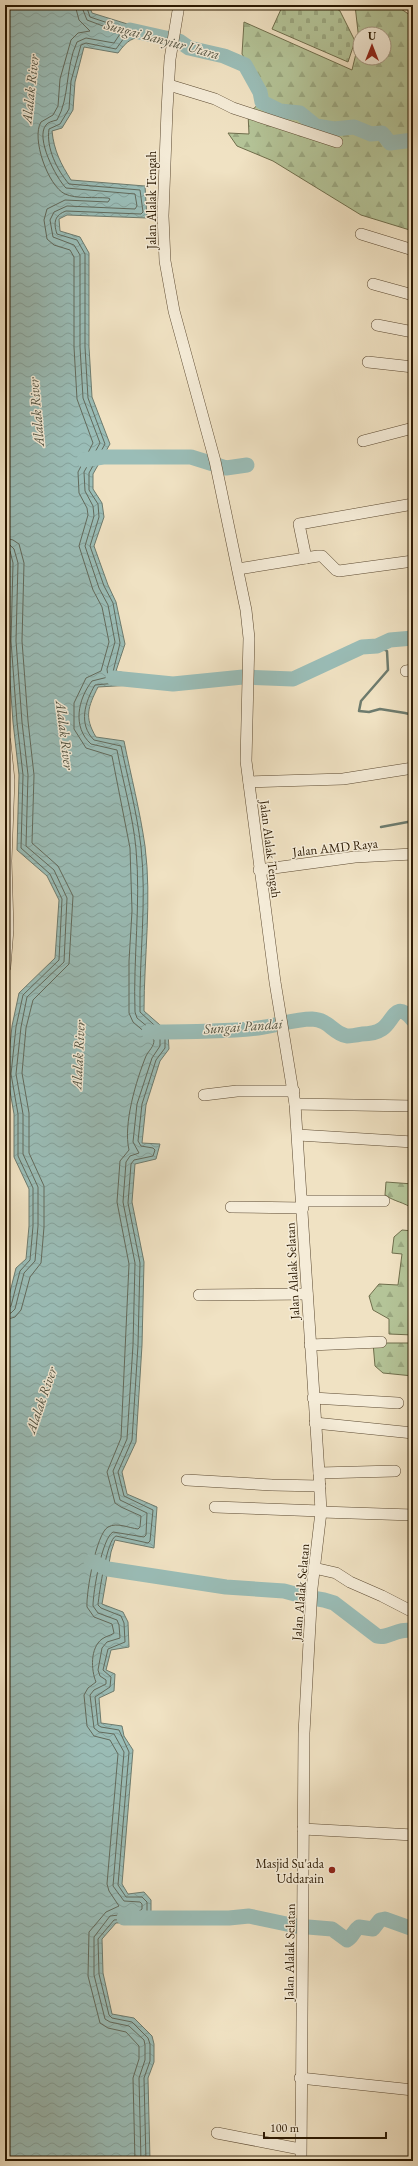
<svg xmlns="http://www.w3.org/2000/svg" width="418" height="2166" font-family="'EB Garamond',serif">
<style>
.forest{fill:url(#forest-firs);stroke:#6f6e4c;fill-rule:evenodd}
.cemetery{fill:url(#cemetery-stones);stroke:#6f6e4c}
.water{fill:url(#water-waves);stroke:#6d7b6e}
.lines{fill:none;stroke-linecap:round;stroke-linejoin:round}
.shore{stroke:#626a5c;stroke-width:1}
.stream{stroke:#6d7b6e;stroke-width:2.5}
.river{stroke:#9abdb7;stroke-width:15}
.minor-casing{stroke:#5c4a32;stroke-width:12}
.minor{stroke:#f5ecd8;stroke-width:11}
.poi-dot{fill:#8f2418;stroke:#f5ecd8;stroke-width:1.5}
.labels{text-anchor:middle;stroke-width:3;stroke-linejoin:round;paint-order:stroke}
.street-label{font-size:13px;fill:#2a1801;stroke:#f5ecd8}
.poi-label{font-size:13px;fill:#2a1801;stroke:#f5ecd8;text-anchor:end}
.water-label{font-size:14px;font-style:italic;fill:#515241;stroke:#f5ecd8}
</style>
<defs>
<pattern id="forest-firs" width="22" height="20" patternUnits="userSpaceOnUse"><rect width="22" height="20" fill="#b4c498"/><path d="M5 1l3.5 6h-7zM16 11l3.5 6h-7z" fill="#9ba881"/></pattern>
<pattern id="cemetery-stones" width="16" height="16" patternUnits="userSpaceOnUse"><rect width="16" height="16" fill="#b4c498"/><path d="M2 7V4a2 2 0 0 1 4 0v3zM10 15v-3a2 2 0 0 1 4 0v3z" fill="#9ba881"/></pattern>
<pattern id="water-waves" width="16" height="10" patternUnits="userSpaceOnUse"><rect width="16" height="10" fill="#9abdb7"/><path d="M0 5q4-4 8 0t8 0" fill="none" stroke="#85a29c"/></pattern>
</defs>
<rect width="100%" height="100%" fill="#f0e2c3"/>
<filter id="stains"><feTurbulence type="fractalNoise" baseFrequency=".005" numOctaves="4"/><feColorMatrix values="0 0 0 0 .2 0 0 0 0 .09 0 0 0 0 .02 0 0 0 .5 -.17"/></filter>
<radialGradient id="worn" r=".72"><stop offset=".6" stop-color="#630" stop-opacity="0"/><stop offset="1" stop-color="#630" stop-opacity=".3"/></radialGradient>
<!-- forest -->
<g class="forest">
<path d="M355 5H395L413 17V231L361 215 273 161 237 146 228 133 249 134 248 114 267 96 242 54 244 22 352 70 359 41ZM360 34H384V58H360Z"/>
<path d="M386 1182 413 1184V1209C404 1202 395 1202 385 1195Z"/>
<polygon points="402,1230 413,1231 413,1335 389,1334 389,1319 373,1310 369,1296 379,1284 398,1285 402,1254 392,1253 394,1237"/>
<polygon points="373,1343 413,1343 413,1376 383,1373 375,1366"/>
</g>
<!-- cemetery -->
<polygon class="cemetery" points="278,5 331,5 340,11 355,41 348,62 272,29 282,7"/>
<!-- water -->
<path class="water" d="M5 5H89L92 13 150 31V36L147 38C132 36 127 41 118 53L84 47 75 82 73 110 62 128 52 131C54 151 61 164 71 180L145 186 147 218 67 215 59 219 60 231 80 237 89 253V347L92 397 110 444 93 474V489L102 503 104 517 94 546 108 585 116 602 125 644 116 671 134 675 132 685 98 687C88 707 84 717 96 737L124 741C131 776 140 811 145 846 152 900 144 957 144 1011L168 1032 169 1049 160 1061 146 1105 142 1143 160 1144 156 1159 135 1164 132 1202 144 1262 142 1345 136 1442 122 1472 127 1494 157 1507 154 1548 115 1540 111 1552 102 1604 123 1612 128 1622 129 1647 111 1650 106 1670 115 1674 114 1691 99 1698 101 1723 122 1726 124 1736 133 1750 122 1884 128 1894 144 1892 151 1900V1912L142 1922 116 1923 102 1939 103 1973 112 2014 134 2018 152 2036 154 2044V2062L148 2078 150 2161H5V1312L16 1268 26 1259 29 1226V1189L14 1157V1114L7 1074 12 1026 19 993 55 958 59 900 47 876 17 850 19 775 13 722 7 641 9 563 5 545Z"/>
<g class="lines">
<!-- shore -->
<g class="shore">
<path d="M75 5 79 20 90 31 78 33 71 40 60 79 58 106 53 115 41 122C31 138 48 186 65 194 76 199 95 197 108 198L110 199 108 202 65 200 47 209 44 220 47 239 54 245 70 250 74 257V347L77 399 93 443 78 472 79 493 87 508 88 515 79 546 93 590 102 607 109 642 101 671 86 678 74 703V729L86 748 112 756 130 848 132 911 129 961V1013L133 1022 154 1040C154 1047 149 1050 146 1056 136 1081 123 1124 129 1150L120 1161 117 1202 129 1264 121 1438 107 1472 115 1503 121 1507 141 1516 140 1527 138 1529C129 1528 117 1522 108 1527 96 1534 86 1593 87 1607L94 1617 112 1624 114 1633C110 1636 106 1636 102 1639 90 1648 91 1670 96 1682L88 1688 84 1695 87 1726 94 1736 110 1740 118 1754 107 1884 109 1891 119 1906 106 1912 89 1932 88 1976 100 2023 108 2028 126 2032 139 2046V2059L133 2078 135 2161"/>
<path d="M81 5 87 20 119 32 120 34 114 43 86 38 77 42C65 67 70 98 57 120 53 121 48 122 46 125 35 138 56 178 66 188L135 194 137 206 135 209 67 206 54 212 50 220 53 237 74 245 80 255V347L83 398 100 443 84 472 85 491 93 506 94 516 85 546 99 588 108 605 115 642 107 669 108 677 92 681C78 699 72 727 91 744L117 750C123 782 133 816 136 849 141 903 133 958 135 1012L137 1018 160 1037V1046L152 1058 137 1104 133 1142 139 1153 130 1156 126 1162 123 1202 135 1263 133 1345 127 1439 113 1471 120 1500 147 1513 146 1535 144 1537 113 1532C102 1538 93 1592 93 1606L98 1613 117 1620 119 1625 120 1638 107 1642 102 1648 98 1670 100 1676 106 1680V1684L94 1690 90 1695 94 1728 99 1732 114 1734 124 1752 113 1886 124 1901 140 1902 142 1904V1909L137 1913 110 1916 94 1937V1975L105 2019 110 2022 129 2026 144 2040 145 2045V2060L139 2078 141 2161"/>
<path d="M86 5 90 17 132 31 134 33 124 38 116 49 86 43 81 45 71 81 69 109 60 124 49 129C46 148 57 170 69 184L140 190 143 212 141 214 66 211C55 215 53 222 57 234L77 240 85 254V347L88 398 105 444 89 473V490L98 504 99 517 90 546 104 586 113 603 120 643 113 672 115 675 129 679 127 682 95 685C85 702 78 724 94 740L121 746C128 779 137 813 141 847 147 902 139 957 140 1012L165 1035V1048L156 1060 142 1104 138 1141 141 1146 153 1148 155 1150 153 1156 134 1160 131 1164 128 1203 140 1263 138 1345 132 1440 118 1472 124 1496 153 1510 150 1541 148 1543 116 1536C107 1539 99 1593 98 1605L101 1608 121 1616 124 1623 125 1642 108 1649 103 1670 111 1677 110 1687 95 1697 98 1725 101 1727 119 1730 129 1752 118 1885 126 1897H142L147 1902V1911L140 1918 114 1920 98 1939 99 1974 109 2015 112 2018 132 2022 148 2038 150 2044V2061L144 2078 146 2161"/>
<polyline points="5,538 13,540 19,544 24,563 22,641 28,721 34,775 32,843 58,866 73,896 69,964 33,1000 26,1028 22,1073 29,1113 29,1153 44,1186 44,1227 41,1263 30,1277 21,1310 15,1317 5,1320"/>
<polyline points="5,544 10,545 14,549 18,563 16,641 22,722 28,775 26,846 54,870 67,898 64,962 27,997 21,1027 16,1074 23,1114 23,1154 38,1187 38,1226 35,1261 24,1273 15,1309 11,1313 5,1314"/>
<polyline points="5,549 10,551 13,563 11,641 17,722 23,775 21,848 50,874 62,899 59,960 23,995 16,1027 11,1074 18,1114 18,1156 33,1188 33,1226 30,1260 20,1271 11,1306 5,1309"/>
</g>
<!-- stream -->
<g class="stream">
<polyline points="377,646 387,651 388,670 361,701 359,711 369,712 380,709 405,713 409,714 413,726"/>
<polyline points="381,827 413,821"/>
</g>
<!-- river -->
<g class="river">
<polyline points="130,30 179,41 189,48 224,56 245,65 260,92 262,102 280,111 300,113 316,126 334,129 354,127 371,134 382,133 390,143 413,140"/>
<polyline points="84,460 103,457 191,457 226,468 247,465"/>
<polyline points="113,678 173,684 243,677 293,679 362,647 377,646 390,640 413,638"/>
<path d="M149 1032C185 1032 222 1032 258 1028 276 1026 294 1019 312 1019 330 1020 332 1033 347 1036 351 1036 357 1035 362 1034 369 1034 376 1033 382 1029 394 1021 395 999 413 1020"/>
<path d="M91 1561 108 1569 226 1587 284 1591 306 1597 324 1600 334 1603 377 1636C389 1639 398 1627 413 1631"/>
<path d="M124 1918H229L249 1916 296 1926 332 1929 347 1940C353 1937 353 1931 359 1927L373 1929 380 1920 385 1919 413 1929"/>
</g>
<!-- minor casing -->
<g class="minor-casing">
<g id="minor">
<polyline points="179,5 170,59 167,110 163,216 165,261 174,311 215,461 246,610 249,638 246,761 275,982 295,1104 319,1473 321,1512 312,1588 304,1733 301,2161"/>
<polyline points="169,85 215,99 233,108 337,142"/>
<polyline points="361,234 413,250"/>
<polyline points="373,284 413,295"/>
<polyline points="377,325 413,332"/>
<polyline points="368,362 413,367"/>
<polyline points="363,441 413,428"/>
<polyline points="306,558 299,524 413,504"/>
<polyline points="238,569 318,556 322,556 336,570 339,571 413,561"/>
<polyline points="406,671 413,670"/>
<polyline points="5,741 9,780 6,861 8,929 5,967"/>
<polyline points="249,782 343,779 413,768"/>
<polyline points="259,870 355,857 413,854"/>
<polyline points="204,1095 237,1091 294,1091"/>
<polyline points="295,1104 413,1106"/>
<polyline points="298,1135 413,1142"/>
<polyline points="302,1201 384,1201"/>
<polyline points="231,1207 303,1208"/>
<polyline points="199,1295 307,1294"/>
<polyline points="310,1345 381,1342"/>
<polyline points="313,1398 398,1403"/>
<polyline points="315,1423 413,1433"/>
<polyline points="319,1473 395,1471"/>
<polyline points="187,1480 272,1485 320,1486"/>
<polyline points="215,1507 321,1511"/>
<polyline points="321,1512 413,1515"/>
<polyline points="314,1568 336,1573 350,1582 382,1596 413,1612"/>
<polyline points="303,1829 413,1835"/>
<polyline points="300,2078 413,2090"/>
<polyline points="217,2133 300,2149"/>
</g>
</g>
<!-- minor -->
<use href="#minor" class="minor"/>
</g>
<!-- markers -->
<circle class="poi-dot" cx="332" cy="1870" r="4"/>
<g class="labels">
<!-- street labels -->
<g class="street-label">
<text transform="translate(151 200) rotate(-90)" y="5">Jalan Alalak Tengah</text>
<text transform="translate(335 847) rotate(-6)" y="5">Jalan AMD Raya</text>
<text transform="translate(271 849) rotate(83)" y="5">Jalan Alalak Tengah</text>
<text transform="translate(292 1271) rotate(-93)" y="5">Jalan Alalak Selatan</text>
<text transform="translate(300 1592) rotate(-85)" y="5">Jalan Alalak Selatan</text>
<text transform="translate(289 1952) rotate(-89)" y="5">Jalan Alalak Selatan</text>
</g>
<!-- poi labels -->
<g class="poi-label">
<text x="324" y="1868">Masjid Su'ada<tspan x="324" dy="15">Uddarain</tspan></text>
</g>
<!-- water labels -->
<g class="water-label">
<text transform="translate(162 39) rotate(15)" y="5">Sungai Banyiur Utara</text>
<text transform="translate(30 89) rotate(-84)" y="5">Alalak River</text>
<text transform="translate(36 412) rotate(-95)" y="5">Alalak River</text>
<text transform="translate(65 735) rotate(83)" y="5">Alalak River</text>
<text transform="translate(243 1026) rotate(-4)" y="5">Sungai Pandai</text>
<text transform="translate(78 1055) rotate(-87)" y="5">Alalak River</text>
<text transform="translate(41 1400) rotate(-71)" y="5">Alalak River</text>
</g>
</g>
<!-- margin -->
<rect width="418" height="2166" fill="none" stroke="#f0e2c3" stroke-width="20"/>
<rect x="6" y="6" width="406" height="2154" fill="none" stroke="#2a1801" stroke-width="2"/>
<rect x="10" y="10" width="398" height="2146" fill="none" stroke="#2a1801"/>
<!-- north arrow -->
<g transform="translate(372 46)"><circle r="19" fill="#f5ecd8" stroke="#a49782"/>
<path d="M0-3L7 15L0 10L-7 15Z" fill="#8f2418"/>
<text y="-6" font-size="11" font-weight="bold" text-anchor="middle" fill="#2a1801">U</text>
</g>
<!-- scale -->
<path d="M264 2132v6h122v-6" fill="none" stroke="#2a1801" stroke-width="2"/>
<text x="270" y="2132" font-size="12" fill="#2a1801" stroke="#f5ecd8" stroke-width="3" paint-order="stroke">100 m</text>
<rect width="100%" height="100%" filter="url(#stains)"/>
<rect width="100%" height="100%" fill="url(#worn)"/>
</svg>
